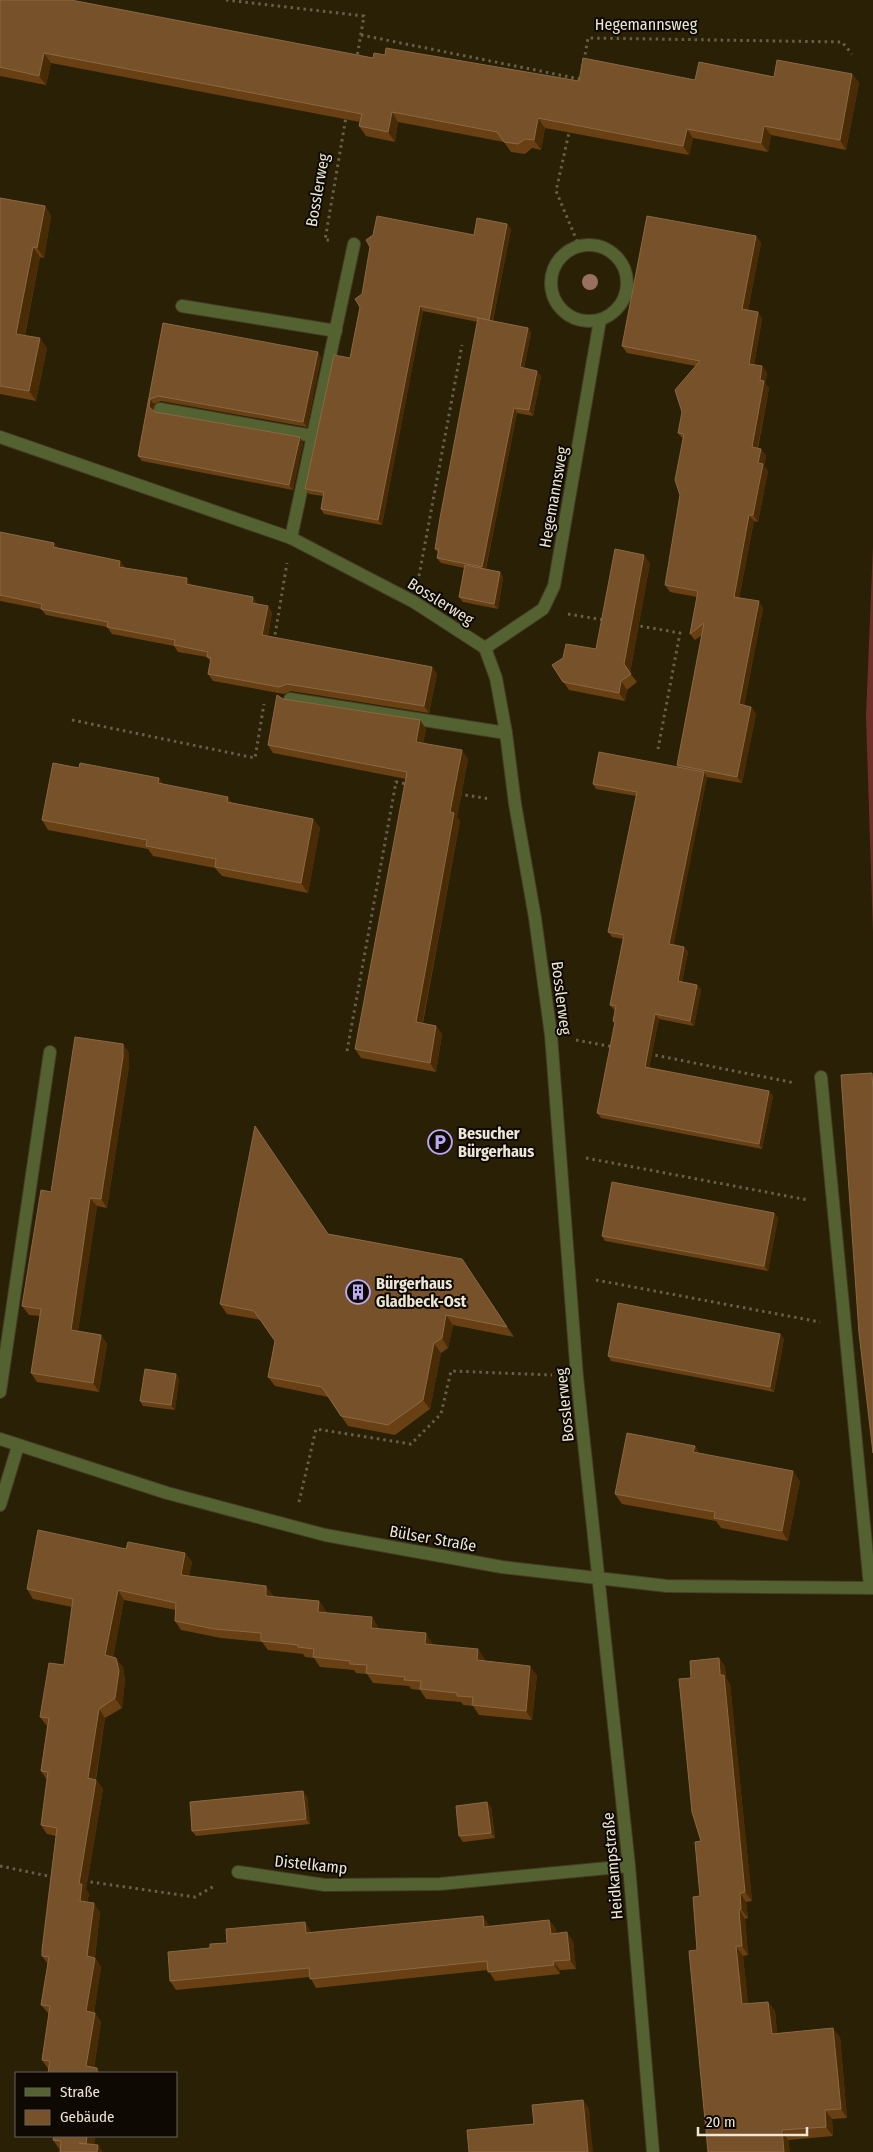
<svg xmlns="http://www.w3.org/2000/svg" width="873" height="2152" font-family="'Fira Sans Condensed',sans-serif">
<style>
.green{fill:#6d3029}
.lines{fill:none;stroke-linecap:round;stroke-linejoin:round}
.service-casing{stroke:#443c23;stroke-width:14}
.minor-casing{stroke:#443c23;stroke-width:14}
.path{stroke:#675f49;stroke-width:3;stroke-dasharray:2.5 4;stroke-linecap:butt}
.service{stroke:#546231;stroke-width:12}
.minor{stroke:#546231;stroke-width:12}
.tree{fill:#99705f}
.wall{fill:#694014}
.shaded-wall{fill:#492b05}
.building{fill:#775129;stroke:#896944}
.labels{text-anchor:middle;stroke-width:4;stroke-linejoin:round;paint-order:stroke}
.street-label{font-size:16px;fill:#ebe6d7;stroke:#0e0a03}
.poi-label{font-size:16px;font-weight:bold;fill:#ebe6d7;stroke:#0e0a03;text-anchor:start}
</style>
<rect width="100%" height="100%" fill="#292006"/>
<!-- green -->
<polygon class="green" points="873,546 873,933 866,716"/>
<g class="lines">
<!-- service casing -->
<g class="service-casing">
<g id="service">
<polyline points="182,306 336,331"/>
<polyline points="160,409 313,436"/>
<polyline points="291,538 354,244"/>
<polyline points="290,699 506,733"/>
<polyline points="821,1077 870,1587"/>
<polyline points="0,1392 50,1052"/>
</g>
</g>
<!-- minor casing -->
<g class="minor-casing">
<g id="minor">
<circle cx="589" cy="283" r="38"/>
<polyline points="0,437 291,538 414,602 485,648 496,678 506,733 515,804 535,918 551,1035 577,1377 629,1866 653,2152"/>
<polyline points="485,648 543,609 554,586 600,320"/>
<polyline points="0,1439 167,1493 325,1535 502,1567 667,1586 873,1588"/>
<polyline points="0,1505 18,1446"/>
<polyline points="238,1872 325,1885 440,1884 629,1866"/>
</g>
</g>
<!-- path -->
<g class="path">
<polyline points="226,0 364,16 357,57"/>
<polyline points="361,35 580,79"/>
<polyline points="584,61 588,38 842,42 852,54"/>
<polyline points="570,128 556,191 579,246"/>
<polyline points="329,240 325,240 346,117"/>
<polyline points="419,576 462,345"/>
<polyline points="568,614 604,620"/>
<polyline points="634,625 680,633 658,749"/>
<polyline points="274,641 287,563"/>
<polyline points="72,720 255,758 264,704"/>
<polyline points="459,794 490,799"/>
<polyline points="576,1040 614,1047"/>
<polyline points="347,1051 396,782 408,784"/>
<polyline points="649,1054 795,1083"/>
<polyline points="586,1158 808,1200"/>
<polyline points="596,1280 820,1322"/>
<polyline points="299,1502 316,1429 411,1444 441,1414 451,1371 552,1375"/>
<polyline points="0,1866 53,1877"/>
<polyline points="84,1881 195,1897 216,1885"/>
</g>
<!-- service -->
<use href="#service" class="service"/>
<!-- minor -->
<use href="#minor" class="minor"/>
</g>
<!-- trees -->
<circle class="tree" cx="590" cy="282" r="8"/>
<!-- wall -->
<g class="wall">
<polygon points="0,0 373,58 385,55 579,81 695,80 852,74 859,83 846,150 771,135 768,152 693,138 689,155 545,128 541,150 532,148 525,154 511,152 504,142 398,122 395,142 366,136 359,126 360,122 51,63 46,85 0,76"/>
<polygon points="0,198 45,206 51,216 44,258 40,257 25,335 47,348 36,401 0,394"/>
<polygon points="507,224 511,229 493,321 528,328 531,333 524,368 541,376 533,416 517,413 486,569 500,572 503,577 498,609 463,602 459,597 464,568 441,563 437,558 438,553 435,549 478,322 423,311 382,525 324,514 321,509 323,496 309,494 305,489 350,358 474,235"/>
<polygon points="756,236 761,243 748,310 758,312 762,319 754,365 762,366 767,373 765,383 769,388 758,448 761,449 766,456 764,466 768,471 758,522 754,521 739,598 763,608 744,706 751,707 756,714 742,783 707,777 673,944 684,947 688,952 682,982 697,985 701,990 694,1026 659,1019 649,1068 769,1091 773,1096 762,1149 601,1118 597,1113 615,1024 613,1021 615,1011 610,1005 623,939 612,937 608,932 636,796 596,789 593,784 678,767 677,765 702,635 695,640 690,634 697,597 670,592 665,585 680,495 683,439 678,433 696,366 627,353 622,346"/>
<polygon points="163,323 321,357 307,427 161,401 154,404 153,410 155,412 303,443 293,490 142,461 138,456"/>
<polygon points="0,532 54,543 58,548 125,568 191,585 258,604 272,612 268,636 432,667 437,674 429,713 291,691 284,694 213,681 208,674 211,662 207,657 178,652 174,646 112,634 107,627 46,615 41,609 0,601"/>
<polygon points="650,563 630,673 637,682 627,690 625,701 569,690 552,665 596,649"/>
<polygon points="283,699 420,720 426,729 423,743 468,759 457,817 460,821 423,1023 436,1026 442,1034 436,1072 361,1058 355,1049 406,779 273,753 268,745"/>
<polygon points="163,784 233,803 313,819 320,828 308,893 222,876 215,868 153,856 148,849 48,830 42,820"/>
<polygon points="123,1044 129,1053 129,1066 107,1208 97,1206 78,1331 101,1335 107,1344 99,1392 37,1382 31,1373 40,1316 29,1315 22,1306 51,1192"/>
<polygon points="774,1213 778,1218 768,1271 605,1241 602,1236"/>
<polygon points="328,1234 462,1259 514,1337 453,1325 448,1348 441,1353 430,1409 395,1435 348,1426 328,1397 275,1386 268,1377 275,1341 261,1320 227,1314 220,1304"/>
<polygon points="780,1334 784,1339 774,1392 611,1361 608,1356"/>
<polygon points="176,1374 179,1379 175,1410 143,1406 140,1401"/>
<polygon points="695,1446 699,1453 800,1481 788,1541 721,1528 716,1521 622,1504 615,1494"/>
<polygon points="126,1549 185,1553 192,1562 189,1576 273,1595 273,1597 319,1601 326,1611 326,1613 378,1626 378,1629 432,1643 432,1645 485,1659 484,1661 537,1675 532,1720 479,1715 473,1706 463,1705 461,1702 426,1699 420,1690 411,1689 409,1686 373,1683 367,1674 356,1673 354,1670 320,1667 314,1658 305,1657 303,1654 268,1650 262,1642 221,1638 181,1630 175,1621 176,1610 124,1600 113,1657 123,1667 125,1680 122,1708 105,1718 96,1780 103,1789 86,1889 89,1894 87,1902 100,1912 95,1958 101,1967 94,2012 101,2022 94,2068 97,2068 101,2073 48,2073 49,2070 42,2060 49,2014 41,2005 48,1964 42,1956 56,1836 47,1834 41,1825 47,1780 41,1771 47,1726 40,1717 64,1665 72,1607 33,1599 27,1589"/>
<polygon points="719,1658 725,1667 726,1678 730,1684 752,1901 746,1902 748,1918 745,1919 748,1955 743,1956 748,2004 768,2002 775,2011 777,2033 840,2037 847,2118 832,2119 833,2136 788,2140 790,2152 697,1950 700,1896 701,1841 691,1678"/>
<polygon points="307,1796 310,1824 196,1836 192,1831"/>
<polygon points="491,1807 495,1838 463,1842 459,1836"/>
<polygon points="483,1916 489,1926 549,1920 556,1929 556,1933 573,1941 576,1969 560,1970 560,1974 495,1981 488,1970 316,1988 310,1977 176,1990 170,1981 227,1943 311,1931 311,1932"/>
<polygon points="95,2136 94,2145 60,2150 53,2140"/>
</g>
<!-- shaded-wall -->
<g class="shaded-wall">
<polygon points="44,53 51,63 46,85 39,76"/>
<polygon points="852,74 859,83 846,150 840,140"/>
<polygon points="392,112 398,122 395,142 388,132"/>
<polygon points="538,118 545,128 541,150 534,140"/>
<polygon points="764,126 771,135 768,152 761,143"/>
<polygon points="687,129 693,138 689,155 683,146"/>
<polygon points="45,206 51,216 44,258 37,248"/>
<polygon points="507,224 511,229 492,325 489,320"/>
<polygon points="756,236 761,243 747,316 742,309"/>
<polygon points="33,247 40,257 23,343 16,334"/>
<polygon points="420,306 423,311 382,525 378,520"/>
<polygon points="758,312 762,319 753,370 749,364"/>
<polygon points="528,328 531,333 523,372 520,367"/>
<polygon points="40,338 47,348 36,401 29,391"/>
<polygon points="318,352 321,357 307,427 303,422"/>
<polygon points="762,366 767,373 765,383 769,388 756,454 752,447 760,380"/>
<polygon points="537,371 541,376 533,416 529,410"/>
<polygon points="150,399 154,404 153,412 149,407"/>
<polygon points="514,408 517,413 485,572 482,567"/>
<polygon points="300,437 303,443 293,490 289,485"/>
<polygon points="761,449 766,456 764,466 768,471 758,522 753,515 758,463"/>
<polygon points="749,515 754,521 738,604 734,597"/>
<polygon points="54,543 59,549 53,547"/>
<polygon points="644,555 650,563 630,673 624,664"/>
<polygon points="120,561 125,567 124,573 119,567"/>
<polygon points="500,572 503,577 498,609 494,604"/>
<polygon points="187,578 191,585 186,584"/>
<polygon points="253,597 258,604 252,603"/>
<polygon points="759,601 763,608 743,711 739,704"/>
<polygon points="268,606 272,612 267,641 262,635"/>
<polygon points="432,667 437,674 429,713 424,706"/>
<polygon points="621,681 627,690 625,701 619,693"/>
<polygon points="751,707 756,714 742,783 737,777"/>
<polygon points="420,720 426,729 422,750 416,742"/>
<polygon points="462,750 468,759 457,817 460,821 421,1030 416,1022 450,812"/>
<polygon points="704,772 707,777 673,949 669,944"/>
<polygon points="159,778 166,788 158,783"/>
<polygon points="228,797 235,807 227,802"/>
<polygon points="313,819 320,828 308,893 301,883"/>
<polygon points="684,947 688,952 681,986 678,981"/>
<polygon points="697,985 701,990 694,1026 690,1021"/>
<polygon points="655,1014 659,1019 648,1072 645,1067"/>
<polygon points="436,1026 442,1034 436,1072 430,1063"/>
<polygon points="123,1044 129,1053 129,1066 107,1208 101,1199"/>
<polygon points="769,1091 773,1096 762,1149 759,1144"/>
<polygon points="90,1198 97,1206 77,1339 71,1330"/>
<polygon points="774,1213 778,1218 768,1271 764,1266"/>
<polygon points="446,1315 453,1325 448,1348 442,1338"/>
<polygon points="780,1334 784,1339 774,1392 770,1387"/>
<polygon points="101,1335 107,1344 99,1392 93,1383"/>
<polygon points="434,1343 441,1353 430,1409 423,1400"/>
<polygon points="176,1374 179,1379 175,1410 171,1405"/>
<polygon points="695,1446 701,1456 693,1452"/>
<polygon points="793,1471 800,1481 788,1541 782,1531"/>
<polygon points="185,1553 192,1562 187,1585 181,1575"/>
<polygon points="266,1586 273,1595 272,1605 266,1596"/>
<polygon points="118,1590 124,1600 112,1664 105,1655"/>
<polygon points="319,1601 326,1611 324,1621 318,1612"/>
<polygon points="372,1617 378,1626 377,1637 371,1628"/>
<polygon points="426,1633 432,1643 431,1654 425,1644"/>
<polygon points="478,1649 485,1659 484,1670 477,1660"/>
<polygon points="116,1658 123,1667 125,1680 122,1708 115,1698"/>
<polygon points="719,1658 725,1667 726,1678 730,1684 752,1901 745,1892"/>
<polygon points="530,1666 537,1675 532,1720 526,1711"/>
<polygon points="99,1709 105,1718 94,1788 88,1778"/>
<polygon points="96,1780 103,1789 86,1889 89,1894 86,1910 80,1901 79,1884"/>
<polygon points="303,1791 307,1796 310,1824 306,1819"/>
<polygon points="487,1802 491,1807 495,1838 491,1833"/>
<polygon points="740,1893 746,1902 748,1918 741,1909"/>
<polygon points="94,1903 100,1912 94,1966 87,1956"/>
<polygon points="739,1910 745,1919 748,1955 742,1946"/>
<polygon points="483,1916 489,1925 490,1936 484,1927"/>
<polygon points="549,1920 556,1929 557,1943 551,1934"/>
<polygon points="305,1922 311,1931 312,1942 306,1933"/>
<polygon points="567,1932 573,1941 576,1969 570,1960"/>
<polygon points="736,1946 743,1956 749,2013 742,2004"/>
<polygon points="95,1958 101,1967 93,2021 86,2011"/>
<polygon points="553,1961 560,1970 560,1974 554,1965"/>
<polygon points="768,2002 775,2011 778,2043 772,2034"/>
<polygon points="95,2013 101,2022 93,2073 86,2066"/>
<polygon points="833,2028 840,2037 847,2118 841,2109"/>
<polygon points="97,2068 101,2073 97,2073"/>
<polygon points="583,2100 589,2108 593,2152 588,2152"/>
<polygon points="825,2110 832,2119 833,2136 826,2127"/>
<polygon points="782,2130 788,2140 790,2152 784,2152"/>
<polygon points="87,2136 95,2136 92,2152 86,2144"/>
<polygon points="98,2145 103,2152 97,2152"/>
</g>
<!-- building -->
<g class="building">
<polygon points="0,0 71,0 373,58 374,53 385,55 386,48 579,81 583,58 695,80 699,62 774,77 777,60 852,74 840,140 764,126 761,143 687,129 683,146 538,118 534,140 525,139 518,144 504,142 497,132 392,112 388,132 359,126 362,114 44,53 39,76 0,67"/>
<polygon points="0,198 45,206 37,248 33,247 16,334 40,338 29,391 0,386"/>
<polygon points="377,216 474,235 477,218 507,224 489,320 420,306 378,520 321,509 324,492 305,489 334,355 350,358 360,307 355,299 362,294 370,247 366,240 373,235"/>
<polygon points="647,216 756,236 742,309 758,312 749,364 762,366 760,380 764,381 752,447 761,449 758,463 763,464 753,515 749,515 734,597 759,601 739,704 751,707 737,777 677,765 704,623 690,634 698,591 665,585 680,495 675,480 684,434 678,433 682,412 675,390 700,361 622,346"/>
<polygon points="478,318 528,328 520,367 537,371 529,410 514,408 482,567 437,558 439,549 435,549 440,518"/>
<polygon points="163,323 318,352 303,422 158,396 150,399 149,407 155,412 300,437 289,485 138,456"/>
<polygon points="0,532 54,543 53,547 120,561 119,567 187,578 186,584 253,597 252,603 268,606 262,635 432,667 424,706 287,684 279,687 208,674 211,658 207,657 208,652 174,645 175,640 107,627 108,622 41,609 42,604 0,595"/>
<polygon points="615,549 644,555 624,664 631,674 621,681 619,693 563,682 552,665 563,658 566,644 596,649"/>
<polygon points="465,565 500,572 494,604 459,597"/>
<polygon points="277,695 283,699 420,720 416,742 462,750 450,812 454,813 416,1022 436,1026 430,1063 355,1049 407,772 268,745"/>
<polygon points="599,752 704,772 669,944 684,947 678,981 697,985 690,1021 655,1014 645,1067 769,1091 759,1144 597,1113 615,1022 613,1021 616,1006 610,1005 624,935 608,932 637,792 593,784"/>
<polygon points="53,763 79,768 80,763 159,778 158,783 228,797 227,802 313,819 301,883 215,867 216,859 146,846 147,840 42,820"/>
<polygon points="75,1037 123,1044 123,1057 101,1199 90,1198 71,1330 101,1335 93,1383 31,1373 41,1309 22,1306 41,1190 51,1192"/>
<polygon points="872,1073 873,1092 873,1453 859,1333 841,1075"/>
<polygon points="255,1126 328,1234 462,1259 507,1327 446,1315 442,1338 434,1343 423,1400 388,1425 341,1416 322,1387 268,1377 275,1341 254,1311 220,1304"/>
<polygon points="612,1182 774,1213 764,1266 602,1236"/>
<polygon points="618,1303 780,1334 770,1387 608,1356"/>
<polygon points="145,1369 176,1374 171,1405 140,1401"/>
<polygon points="627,1433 695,1446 693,1452 793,1471 782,1531 714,1518 715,1512 615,1494"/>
<polygon points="38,1530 126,1549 128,1542 185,1553 181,1575 266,1586 266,1596 319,1601 318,1612 372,1617 371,1628 426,1633 425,1644 478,1649 477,1660 530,1666 526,1711 472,1705 473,1697 457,1696 457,1693 420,1689 421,1681 404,1680 405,1677 366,1673 367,1665 350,1664 350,1661 313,1657 314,1649 298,1647 298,1645 261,1641 261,1633 214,1629 175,1621 176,1603 118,1590 105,1655 116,1658 119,1671 115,1698 99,1709 88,1778 96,1780 79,1884 82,1884 80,1901 94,1903 87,1956 95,1958 86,2011 95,2013 86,2066 97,2068 97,2073 48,2073 50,2061 42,2060 50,2006 41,2005 49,1957 42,1956 42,1950 57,1828 41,1825 48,1772 41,1771 49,1718 40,1717 49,1663 64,1665 73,1599 27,1589"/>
<polygon points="719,1658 720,1675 724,1675 745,1892 740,1893 741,1909 739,1910 742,1946 736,1946 742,2004 768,2002 772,2034 833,2028 841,2109 825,2110 826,2127 782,2130 784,2152 708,2152 689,1951 697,1950 693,1897 700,1896 695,1842 701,1841 692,1812 679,1679 691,1678 690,1661"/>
<polygon points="303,1791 306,1819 192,1831 190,1802"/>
<polygon points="487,1802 491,1833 459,1836 456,1806"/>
<polygon points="483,1916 484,1927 549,1920 551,1934 567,1932 570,1960 553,1961 554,1965 488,1972 487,1961 310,1979 309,1968 170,1981 168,1952 210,1948 210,1944 227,1943 226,1929 305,1922 306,1933"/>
<polygon points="583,2100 588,2152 469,2152 467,2130 534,2124 532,2105"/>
<polygon points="54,2136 87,2136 86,2144 79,2143 98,2145 97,2152 60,2152 61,2141 53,2140"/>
</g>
<!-- icons -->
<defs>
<g id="parking-ring" transform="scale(1.25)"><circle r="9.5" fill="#0e0a03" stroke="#bcaaf6" stroke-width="1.5"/><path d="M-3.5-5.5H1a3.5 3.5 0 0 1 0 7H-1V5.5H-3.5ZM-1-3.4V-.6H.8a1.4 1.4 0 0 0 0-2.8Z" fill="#bcaaf6"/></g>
<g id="building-ring" transform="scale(1.25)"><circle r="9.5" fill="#0e0a03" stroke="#bcaaf6" stroke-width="1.5"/><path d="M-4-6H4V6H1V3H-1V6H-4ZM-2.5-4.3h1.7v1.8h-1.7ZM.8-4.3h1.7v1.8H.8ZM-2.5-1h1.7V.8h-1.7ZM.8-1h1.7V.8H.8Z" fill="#bcaaf6"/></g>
</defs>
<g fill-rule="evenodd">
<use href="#parking-ring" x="440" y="1142"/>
<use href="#building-ring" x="358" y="1292"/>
</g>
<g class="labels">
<!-- street labels -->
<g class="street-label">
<text x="646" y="30">Hegemannsweg</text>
<text transform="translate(317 190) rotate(-80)" y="6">Bosslerweg</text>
<text transform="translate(553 497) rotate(-80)" y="6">Hegemannsweg</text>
<text transform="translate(441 601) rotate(32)" y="6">Bosslerweg</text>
<text transform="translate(562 998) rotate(83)" y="6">Bosslerweg</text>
<text transform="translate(564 1405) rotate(-96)" y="6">Bosslerweg</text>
<text transform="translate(433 1538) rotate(10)" y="6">Bülser Straße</text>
<text transform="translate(311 1864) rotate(6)" y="6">Distelkamp</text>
<text transform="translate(612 1866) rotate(-95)" y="6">Heidkampstraße</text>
</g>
<!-- poi labels -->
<g class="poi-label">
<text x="458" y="1139">Besucher<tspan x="458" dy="18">Bürgerhaus</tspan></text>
<text x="376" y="1289">Bürgerhaus<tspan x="376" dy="18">Gladbeck-Ost</tspan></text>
</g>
</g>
<!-- legend -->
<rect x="15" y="2072" width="162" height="65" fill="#0e0a03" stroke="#666258"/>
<rect x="25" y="2088" width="25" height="8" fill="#546231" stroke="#666258"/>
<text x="60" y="2097" font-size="15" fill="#ebe6d7">Straße</text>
<rect x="25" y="2110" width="25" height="15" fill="#775129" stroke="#666258"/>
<text x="60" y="2122" font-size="15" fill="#ebe6d7">Gebäude</text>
<!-- scale -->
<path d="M698 2127v8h109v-8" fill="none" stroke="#ebe6d7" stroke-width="2.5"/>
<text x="706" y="2127" font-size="15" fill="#ebe6d7" stroke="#0e0a03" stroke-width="4" paint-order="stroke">20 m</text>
</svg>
